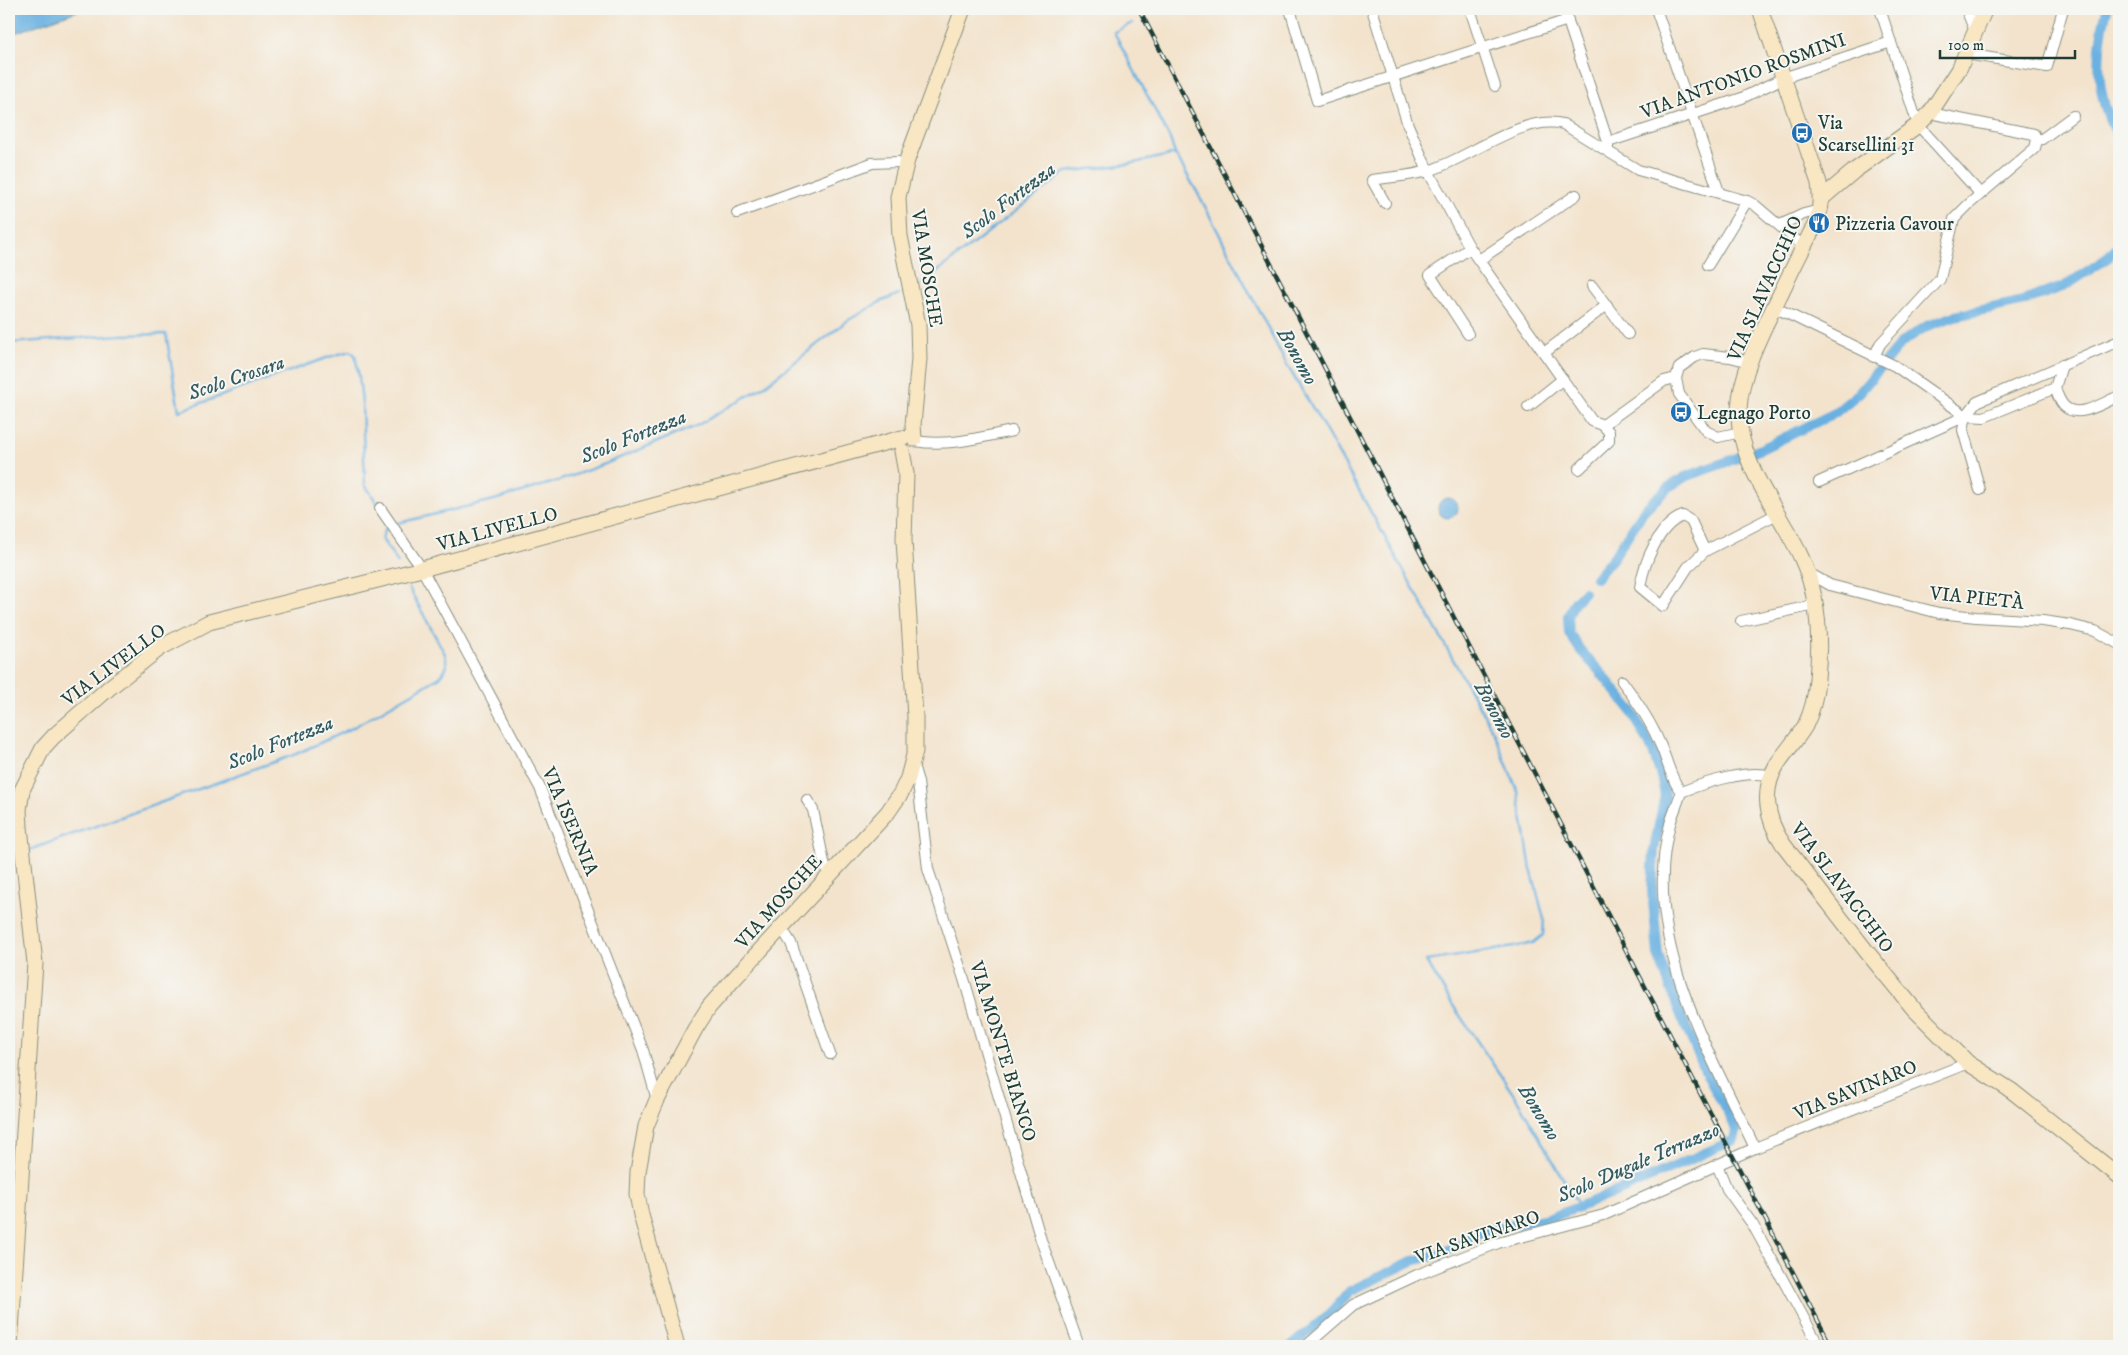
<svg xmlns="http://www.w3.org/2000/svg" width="2128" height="1355" font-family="'IM FELL DW Pica',serif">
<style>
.water{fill:#6ab1e1;stroke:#44778a}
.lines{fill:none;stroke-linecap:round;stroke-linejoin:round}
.stream{stroke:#6ab1e1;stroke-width:2.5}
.canal{stroke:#6ab1e1;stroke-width:10}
.street-casing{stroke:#899080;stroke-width:12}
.secondary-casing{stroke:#899080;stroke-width:17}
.street{stroke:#fff;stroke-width:10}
.secondary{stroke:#f9e7c3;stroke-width:15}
.rail-casing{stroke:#1f3d34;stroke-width:4.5}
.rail{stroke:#f6f6f2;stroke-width:2.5;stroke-dasharray:8;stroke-linecap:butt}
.labels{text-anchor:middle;stroke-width:4;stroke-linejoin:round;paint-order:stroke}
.street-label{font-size:19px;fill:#1f3d34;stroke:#f6f6f2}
.poi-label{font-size:19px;fill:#1f3d34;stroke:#f6f6f2;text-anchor:start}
.water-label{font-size:20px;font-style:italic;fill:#325a5f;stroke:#f6f6f2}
</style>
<rect width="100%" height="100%" fill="#f6f6f2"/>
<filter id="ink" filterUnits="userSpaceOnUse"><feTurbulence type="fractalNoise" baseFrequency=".02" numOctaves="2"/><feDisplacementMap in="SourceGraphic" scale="10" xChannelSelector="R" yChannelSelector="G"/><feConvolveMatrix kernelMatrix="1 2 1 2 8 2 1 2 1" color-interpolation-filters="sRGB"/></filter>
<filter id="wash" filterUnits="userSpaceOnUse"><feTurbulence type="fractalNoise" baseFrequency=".0096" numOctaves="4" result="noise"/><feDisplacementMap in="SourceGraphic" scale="20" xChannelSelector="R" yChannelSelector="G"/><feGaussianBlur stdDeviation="1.12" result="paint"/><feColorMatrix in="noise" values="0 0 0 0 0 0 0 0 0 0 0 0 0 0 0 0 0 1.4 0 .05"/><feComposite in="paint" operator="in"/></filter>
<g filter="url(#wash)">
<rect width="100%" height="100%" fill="#f3e3cc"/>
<!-- water -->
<g class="water">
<polygon points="9,9 83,9 9,35"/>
<circle cx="1448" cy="508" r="10"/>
</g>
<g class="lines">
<!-- stream -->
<g class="stream">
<polyline points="1175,154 1200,197 1287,365 1318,417 1494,733 1518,792 1531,869 1544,919 1543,935 1533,943 1520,946 1426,961 1452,1004 1520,1104 1579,1206"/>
<polyline points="921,284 1066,172 1129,164 1175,154 1170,139 1114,32 1132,23"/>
<polyline points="9,343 121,335 166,334 179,411 329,357 350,351 355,355 359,376 362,403 365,485 379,506"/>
<polyline points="394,524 494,500 558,481 605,464 698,425 763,387 847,321 878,303 899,294"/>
<polyline points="389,526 384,531 382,539 398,563"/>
<polyline points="29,850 296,754 352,728 440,677 447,666 445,654 409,588"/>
<polyline points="9,857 15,854"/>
<polyline points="2110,1346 2119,1340"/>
</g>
<!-- canal -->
<g class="canal">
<path d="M2107 9C2096 52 2094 98 2119 137"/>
<polyline points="1596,578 1613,558 1645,509 1669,487 1685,477 1759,450 1835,413 1859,393 1902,342 1927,326 1955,316 2020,302 2065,286 2106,259 2119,244"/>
<polyline points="1291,1346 1332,1312 1350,1291 1412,1261 1438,1255 1457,1246 1474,1235 1489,1230 1553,1217 1626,1188 1734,1140 1736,1131 1733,1122 1707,1075 1682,1018 1658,955 1652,891 1654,849 1665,795 1661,776 1652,749 1631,710 1602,674 1581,651 1569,633 1568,616 1574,603 1584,592"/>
</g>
</g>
</g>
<g filter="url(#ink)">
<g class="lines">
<!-- street casing -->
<g class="street-casing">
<g id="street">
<polyline points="1290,9 1317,101 1568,20"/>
<polyline points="1372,9 1408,125 1428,171 1470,248 1592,421 1603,425 1664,381 1676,378"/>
<polyline points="1470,9 1495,86"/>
<polyline points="1564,9 1608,142 1608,148"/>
<polyline points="1656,9 1719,192"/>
<polyline points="1880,9 1918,125 1977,190 1979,195"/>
<polyline points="1966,9 1975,31"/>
<polyline points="1966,54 2047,67 2063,9"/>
<polyline points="1930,113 2034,134 2037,140"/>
<polyline points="2037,140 2042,139 2073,116"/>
<polyline points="1608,142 1742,98 1783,78 1891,42"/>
<path d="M1385 203 1372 180C1390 177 1411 176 1428 171 1468 159 1522 114 1563 124L1638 170 1747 201 1755 205 1803 246"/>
<polyline points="737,213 872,163 898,162"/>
<polyline points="1780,225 1804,214 1820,210"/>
<polyline points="1479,260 1576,195"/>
<polyline points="1708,265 1747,201"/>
<polyline points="1592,286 1628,334"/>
<polyline points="1774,307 1895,366 1966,416"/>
<polyline points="1468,334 1430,275 1470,248"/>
<polyline points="1544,353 1607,305"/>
<polyline points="1874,357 1880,344 1940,279 1954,219 1968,205 2035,148 2037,140"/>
<path d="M2055 388C2057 394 2060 402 2064 406 2078 420 2105 402 2119 396"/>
<polyline points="1528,407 1563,379"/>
<polyline points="1741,432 1718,437 1706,431 1679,394 1676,378 1679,368 1695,357 1703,354 1730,357 1750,362"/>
<path d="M915 441C948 447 981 437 1012 431"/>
<polyline points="1579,469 1609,441 1609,432 1603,425"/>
<polyline points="1819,482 1966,416 1984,417 2055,388 2062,365"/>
<polyline points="1980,490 1963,430 1966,416 1977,402 2119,341"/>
<polyline points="380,508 422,569 540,788 643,1050 657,1100"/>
<path d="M1705 551 1688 567 1663 606 1640 587C1644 563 1659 524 1683 516L1691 521 1705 551 1777 514"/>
<polyline points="1807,572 1830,585 1939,613 1976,617 2043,621 2070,625 2095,631 2119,644"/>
<polyline points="1741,621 1815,605"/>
<path d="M1622 681C1636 700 1650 720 1659 742 1667 758 1670 778 1681 792"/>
<polyline points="913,765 918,782 928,869 964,979 1041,1240 1079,1346"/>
<polyline points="807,800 813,810 825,867 830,874"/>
<polyline points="781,927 791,943 830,1054"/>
<path d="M1755 1148C1708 1049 1640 938 1670 824 1673 813 1678 803 1681 792 1704 783 1748 769 1771 776"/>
<polyline points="1717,1165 1727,1189 1753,1225 1819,1346"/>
<polyline points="1306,1346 1353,1305 1417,1275 1498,1243 1604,1215 1755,1148 1968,1063"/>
</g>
</g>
<!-- secondary casing -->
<g class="secondary-casing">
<g id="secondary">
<path d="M1760 9 1819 183C1821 199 1821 209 1815 225 1802 249 1790 274 1778 299 1762 332 1741 371 1739 409 1737 464 1779 509 1801 557 1819 595 1821 637 1817 679 1816 694 1812 712 1805 726 1797 739 1787 750 1778 763 1761 789 1766 819 1783 844L1867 952 1914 1009 1968 1063 2012 1091 2119 1176"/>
<polyline points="1821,199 1854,171 1918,125 1930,113 1960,67 1985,9"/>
<polyline points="914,439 913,425 919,359 918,325 900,236 898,197 907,160 963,9"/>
<polyline points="10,1346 35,963 20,827 19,810 22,790 43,748 54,736 109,688 160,648 209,622 422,569 902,438"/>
<polyline points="677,1346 641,1215 637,1194 638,1172 646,1126 657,1100 695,1029 709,1007 732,981 888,812 901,793 908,778 915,751 915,717 904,540 906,473 902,451"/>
</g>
</g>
<!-- street -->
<use href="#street" class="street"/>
<!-- secondary -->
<use href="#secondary" class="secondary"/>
<!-- rail casing -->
<g class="rail-casing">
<polyline id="rail" points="1139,9 1831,1346"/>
</g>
<!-- rail -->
<use href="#rail" class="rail"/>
</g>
</g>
<!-- icons -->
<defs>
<g id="bus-disc" transform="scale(1.125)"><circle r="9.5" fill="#1f6fb2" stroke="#f6f6f2"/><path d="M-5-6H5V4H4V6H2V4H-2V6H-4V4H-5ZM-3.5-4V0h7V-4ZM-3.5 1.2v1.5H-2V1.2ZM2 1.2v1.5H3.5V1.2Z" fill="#fff"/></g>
<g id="restaurant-disc" transform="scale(1.125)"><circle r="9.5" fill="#1f6fb2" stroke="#f6f6f2"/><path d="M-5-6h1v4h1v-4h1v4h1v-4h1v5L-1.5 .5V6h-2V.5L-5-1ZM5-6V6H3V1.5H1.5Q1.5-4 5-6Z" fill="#fff"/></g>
</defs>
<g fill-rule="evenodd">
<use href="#bus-disc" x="1802" y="133"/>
<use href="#restaurant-disc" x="1819" y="223"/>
<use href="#bus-disc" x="1681" y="412"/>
</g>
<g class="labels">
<!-- street labels -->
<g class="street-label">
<text transform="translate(1743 75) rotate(-20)" y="7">VIA ANTONIO ROSMINI</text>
<text transform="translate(928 268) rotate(81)" y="7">VIA MOSCHE</text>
<text transform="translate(1764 288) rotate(-66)" y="7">VIA SLAVACCHIO</text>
<text transform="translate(497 528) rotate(-15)" y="7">VIA LIVELLO</text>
<text transform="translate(1977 597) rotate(6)" y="7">VIA PIETÀ</text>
<text transform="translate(113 664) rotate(-37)" y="7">VIA LIVELLO</text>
<text transform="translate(571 821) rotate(67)" y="7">VIA ISERNIA</text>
<text transform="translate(1843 887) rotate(53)" y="7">VIA SLAVACCHIO</text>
<text transform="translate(778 901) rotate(-48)" y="7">VIA MOSCHE</text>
<text transform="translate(1004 1051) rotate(73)" y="7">VIA MONTE BIANCO</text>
<text transform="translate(1855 1089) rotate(-22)" y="7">VIA SAVINARO</text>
<text transform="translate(1477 1236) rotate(-19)" y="7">VIA SAVINARO</text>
</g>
<!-- poi labels -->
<g class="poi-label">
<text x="1818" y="129">Via<tspan x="1818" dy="22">Scarsellini 31</tspan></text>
<text x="1835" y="230">Pizzeria Cavour</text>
<text x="1697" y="419">Legnago Porto</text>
</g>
<!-- water labels -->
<g class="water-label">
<text transform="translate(1008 200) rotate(-37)" y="7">Scolo Fortezza</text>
<text transform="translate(1298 356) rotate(61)" y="7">Bonomo</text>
<text transform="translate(236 377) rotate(-19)" y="7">Scolo Crosara</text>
<text transform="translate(633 436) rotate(-22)" y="7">Scolo Fortezza</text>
<text transform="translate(1495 710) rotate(62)" y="7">Bonomo</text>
<text transform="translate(280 742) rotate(-22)" y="7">Scolo Fortezza</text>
<text transform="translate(1540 1112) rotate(59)" y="7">Bonomo</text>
<text transform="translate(1638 1162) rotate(-23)" y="7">Scolo Dugale Terrazzo</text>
</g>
</g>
<!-- margin -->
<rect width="2128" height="1355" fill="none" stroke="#f6f6f2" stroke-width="30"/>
<!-- scale -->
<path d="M1940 50v8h135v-8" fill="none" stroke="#1f3d34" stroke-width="2.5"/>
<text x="1948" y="50" font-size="15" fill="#1f3d34" stroke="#f6f6f2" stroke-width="4" paint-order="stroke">100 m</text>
</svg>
